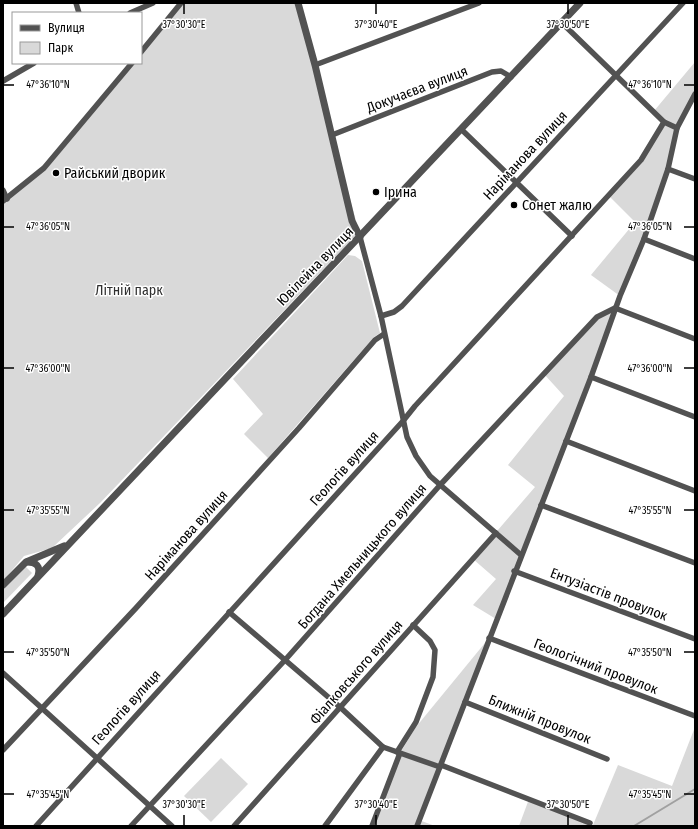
<svg xmlns="http://www.w3.org/2000/svg" width="698" height="829" font-family="'Fira Sans Condensed',sans-serif">
<style>
.green{fill:#d9d9d9}
.lines{fill:none;stroke-linecap:round;stroke-linejoin:round}
.stream{stroke:#a0a0a0;stroke-width:2}
.minor{stroke:#525252;stroke-width:5.5}
.tertiary{stroke:#525252;stroke-width:7}
.ticks{fill:none;stroke:#000;stroke-width:1.5}
.poi-dot{fill:#000;stroke:#fff;stroke-width:1.5}
.labels{text-anchor:middle;stroke-width:3;stroke-linejoin:round;paint-order:stroke}
.street-label{font-size:14px;fill:#000;stroke:#fff}
.poi-label{font-size:14px;fill:#000;stroke:#fff;text-anchor:start}
.park-label{font-size:14px;fill:#303030;stroke:#fff}
.ticks-label{font-size:10px;text-anchor:middle;fill:#000;stroke:#fff;stroke-width:3;stroke-linejoin:round;paint-order:stroke}
</style>
<rect width="100%" height="100%" fill="#fff"/>
<!-- green -->
<g class="green">
<polygon points="181,3 298,3 359,232 100,503 52,548 24,556 3,581 3,201 44,168 132,63 141,63 141,52"/>
<polygon points="695,62 695,94 677,128 668,169 620,296 591,275 635,222 609,196 641,160 664,122 654,111"/>
<polygon points="348,255 355,256 362,261 380,333 374,337 268,458 244,434 263,414 233,379"/>
<polygon points="615,308 496,619 473,605 496,579 473,559 535,487 508,465 564,396 544,374 597,317"/>
<polygon points="23,564 32,573 3,603 3,586"/>
<polygon points="489,638 419,820 435,826 372,826 400,753 416,727"/>
<polygon points="695,727 695,826 519,826 529,799 593,825 618,765 672,786"/>
<polygon points="221,758 248,784 211,822 184,796"/>
</g>
<g class="lines">
<!-- stream -->
<polyline class="stream" points="634,826 695,789"/>
<!-- minor -->
<g class="minor">
<polyline points="76,3 79,13"/>
<polyline points="130,13 153,3"/>
<polyline points="561,22 664,122 677,128"/>
<polyline points="141,52 181,3"/>
<polyline points="315,65 479,3"/>
<polyline points="3,81 34,63"/>
<polyline points="462,130 572,236"/>
<polyline points="332,135 492,72 501,71 511,77"/>
<polyline points="668,169 695,179"/>
<polyline points="3,190 7,199"/>
<polyline points="3,201 44,168 132,63"/>
<polyline points="360,237 381,316 407,437 416,456 430,476 521,555"/>
<polyline points="644,239 695,259"/>
<polyline points="381,316 394,312 402,306 683,3"/>
<polyline points="591,377 695,417"/>
<polyline points="566,441 695,491"/>
<polyline points="541,505 695,563"/>
<polyline points="514,571 695,639"/>
<polyline points="229,612 341,708 383,747 440,767"/>
<polyline points="489,638 695,716"/>
<polyline points="3,673 172,826"/>
<polyline points="465,702 607,759"/>
<polyline points="3,750 136,608 299,428 375,340 384,334"/>
<polyline points="397,752 416,722 433,677 435,650 430,641 413,625"/>
<polyline points="441,765 590,823"/>
<polyline points="36,826 403,421 415,406 641,160 664,122"/>
<polyline points="131,826 286,659 441,484 597,317 615,308 695,339"/>
<polyline points="234,826 496,533"/>
<polyline points="325,826 383,747"/>
<polyline points="372,826 400,753"/>
<polyline points="417,826 591,377 620,296 644,239 668,169 677,128 695,94"/>
</g>
<!-- tertiary -->
<g class="tertiary">
<polyline points="298,3 315,65 352,221 360,237"/>
<path d="M27 562C36 562 41 566 38 576"/>
<polyline points="3,585 26,562 64,546"/>
<polyline points="3,614 580,3"/>
</g>
</g>
<!-- ticks -->
<path class="ticks" d="M184 4V14M376 4V14M568 4V14M4 85H14M684 85H694M4 227H14M684 227H694M4 368H14M684 368H694M4 510H14M684 510H694M4 652H14M684 652H694M4 794H14M684 794H694M184 815V825M376 815V825M568 815V825"/>
<!-- markers -->
<g class="poi-dot">
<circle cx="56" cy="173" r="4"/>
<circle cx="376" cy="192" r="4"/>
<circle cx="514" cy="205" r="4"/>
</g>
<g class="labels">
<!-- street labels -->
<g class="street-label">
<text transform="translate(417 89) rotate(-21)" y="5">Докучаєва вулиця</text>
<text transform="translate(525 155) rotate(-47)" y="5">Наріманова вулиця</text>
<text transform="translate(315 266) rotate(-46)" y="5">Ювілейна вулиця</text>
<text transform="translate(344 468) rotate(-48)" y="5">Геологів вулиця</text>
<text transform="translate(186 535) rotate(-48)" y="5">Наріманова вулиця</text>
<text transform="translate(362 556) rotate(-49)" y="5">Богдана Хмельницького вулиця</text>
<text transform="translate(609 594) rotate(21)" y="5">Ентузіастів провулок</text>
<text transform="translate(596 666) rotate(21)" y="5">Геологічний провулок</text>
<text transform="translate(356 672) rotate(-49)" y="5">Фіалковського вулиця</text>
<text transform="translate(126 707) rotate(-48)" y="5">Геологів вулиця</text>
<text transform="translate(540 719) rotate(22)" y="5">Ближній провулок</text>
</g>
<!-- poi labels -->
<g class="poi-label">
<text x="64" y="178">Райський дворик</text>
<text x="384" y="197">Ірина</text>
<text x="522" y="210">Сонет жалю</text>
</g>
<!-- park labels -->
<g class="park-label">
<text x="129" y="295">Літній парк</text>
</g>
</g>
<g class="ticks-label">
<text x="184" y="28">37°30'30"E</text>
<text x="376" y="28">37°30'40"E</text>
<text x="568" y="28">37°30'50"E</text>
<text x="48" y="88">47°36'10"N</text>
<text x="650" y="88">47°36'10"N</text>
<text x="48" y="230">47°36'05"N</text>
<text x="650" y="230">47°36'05"N</text>
<text x="48" y="372">47°36'00"N</text>
<text x="650" y="372">47°36'00"N</text>
<text x="48" y="514">47°35'55"N</text>
<text x="650" y="514">47°35'55"N</text>
<text x="48" y="656">47°35'50"N</text>
<text x="650" y="656">47°35'50"N</text>
<text x="48" y="798">47°35'45"N</text>
<text x="650" y="798">47°35'45"N</text>
<text x="184" y="808">37°30'30"E</text>
<text x="376" y="808">37°30'40"E</text>
<text x="568" y="808">37°30'50"E</text>
</g>
<!-- border -->
<rect width="698" height="829" fill="none" stroke="#000000" stroke-width="8"/>
<!-- legend -->
<rect x="12" y="12" width="130" height="52" fill="#ffffff" stroke="#999999"/>
<rect x="20" y="25" width="20" height="6" fill="#525252" stroke="#999999"/>
<text x="48" y="32" font-size="12" fill="#000000">Вулиця</text>
<rect x="20" y="42" width="20" height="12" fill="#d9d9d9" stroke="#999999"/>
<text x="48" y="52" font-size="12" fill="#000000">Парк</text>
</svg>
